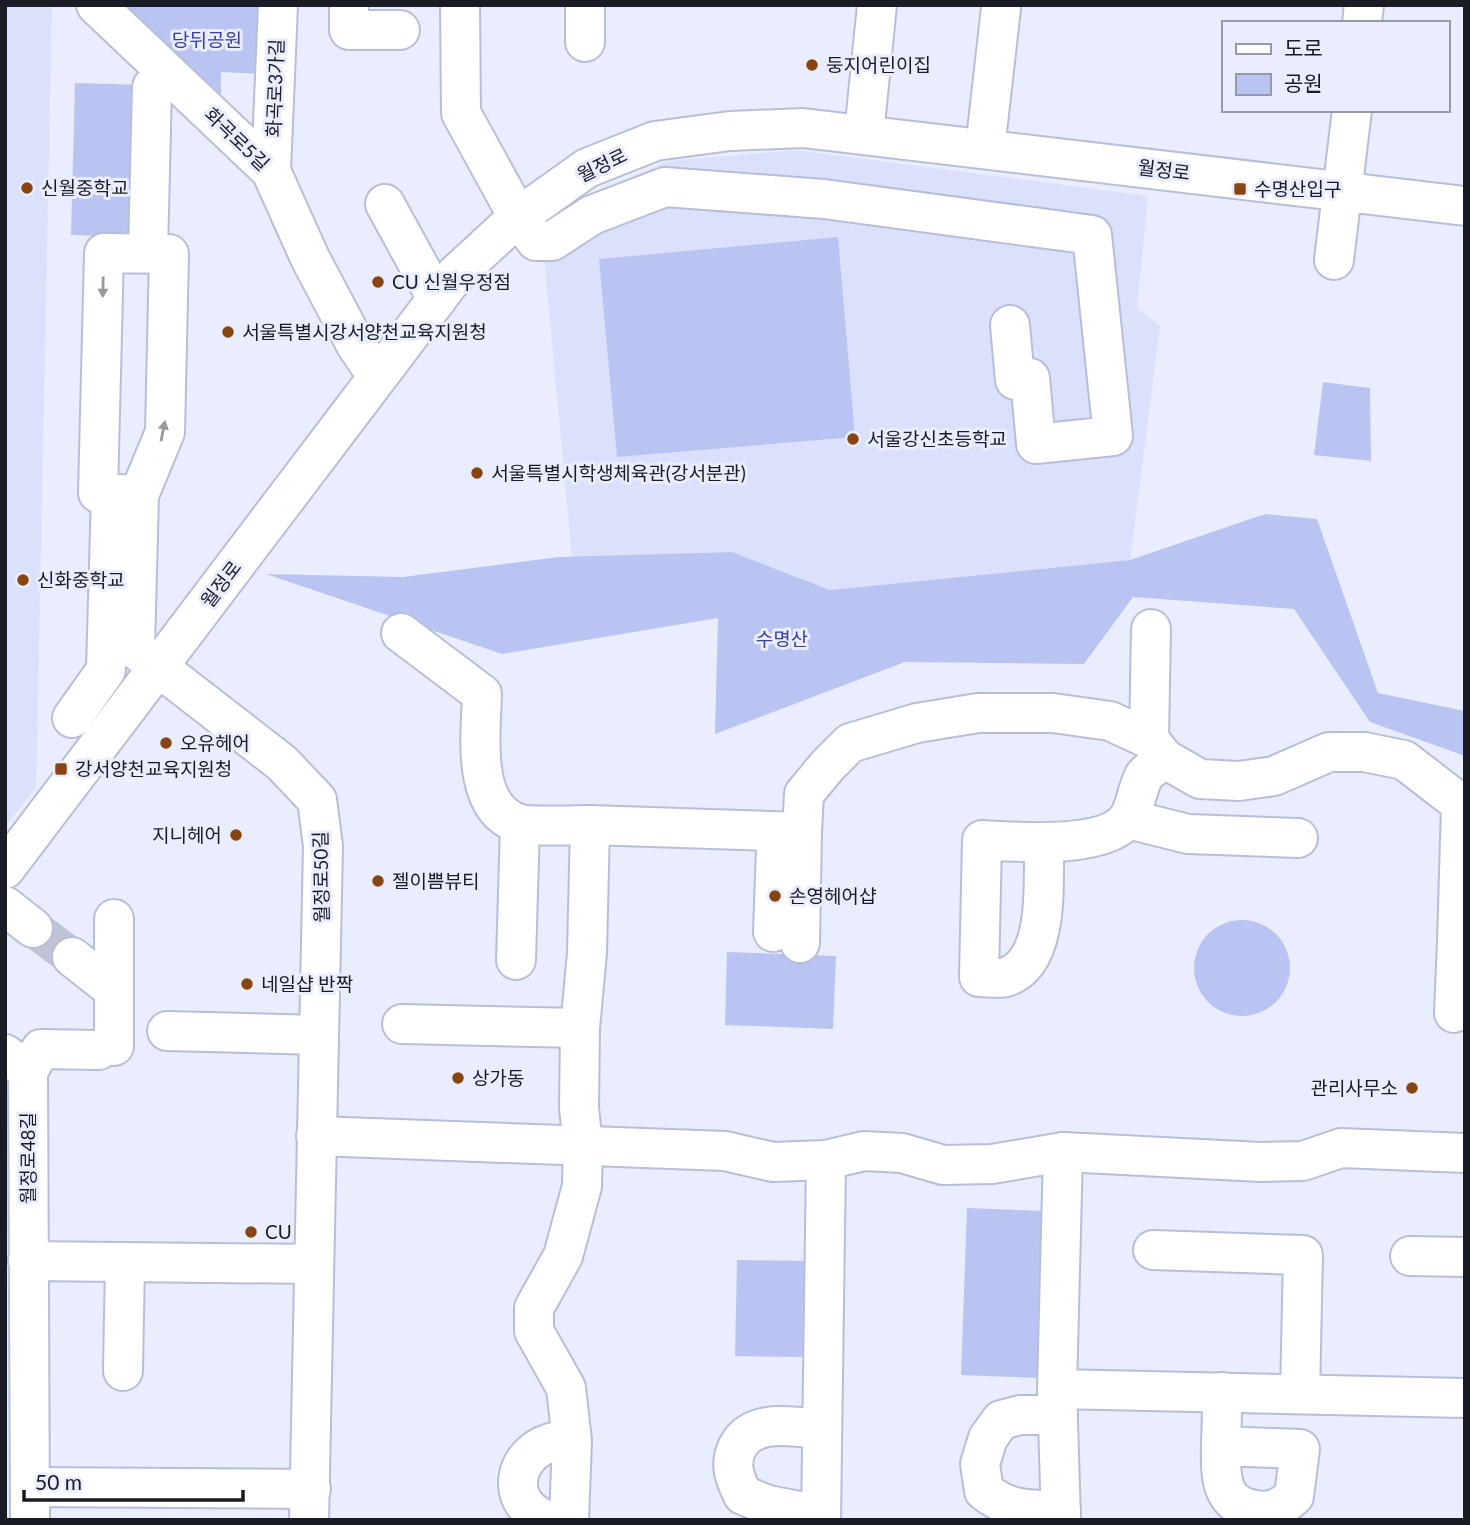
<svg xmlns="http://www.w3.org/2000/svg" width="1470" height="1525" font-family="Lato,'Noto Sans KR',sans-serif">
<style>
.built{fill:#dbe1fd}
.green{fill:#bac4f2}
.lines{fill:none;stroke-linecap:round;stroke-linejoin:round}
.minor-tunnel{stroke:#bfc3d3;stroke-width:38;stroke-dasharray:38 19;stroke-linecap:butt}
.minor-casing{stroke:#b8bed8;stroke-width:42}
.minor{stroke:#fff;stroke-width:38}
.oneway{fill:#98989d}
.poi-dot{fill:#874512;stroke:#e9edfe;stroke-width:2.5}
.labels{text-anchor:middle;stroke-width:6;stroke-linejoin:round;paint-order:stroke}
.park-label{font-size:19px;fill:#393e9f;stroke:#e9edfe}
.poi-label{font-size:19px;fill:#191b25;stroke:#e9edfe;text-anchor:start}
.street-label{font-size:19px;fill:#191b25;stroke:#e9edfe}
</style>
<rect width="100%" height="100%" fill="#e9edfe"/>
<!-- built -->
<g class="built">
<polygon points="5,5 52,5 36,787 5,827"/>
<polygon points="796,150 1148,196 1137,308 1160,326 1130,560 830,590 732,552 572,557 542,235 584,197 669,161"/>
</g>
<!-- green -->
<g class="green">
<polygon points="119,5 264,5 263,74 221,72 221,107"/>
<polygon points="75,83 147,85 143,237 71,235"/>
<polygon points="838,237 855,437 617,457 599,259"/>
<polygon points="1323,382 1370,388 1371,461 1314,455"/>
<polygon points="1265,514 1317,519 1378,693 1465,711 1465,756 1370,722 1294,609 1133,597 1084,664 905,662 715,734 718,618 502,654 266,574 403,577 559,557 732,552 830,590 1130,560"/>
<circle cx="1242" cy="968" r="48"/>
<polygon points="727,952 836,956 833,1029 725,1025"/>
<polygon points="967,1208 1045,1211 1039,1378 961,1375"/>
<polygon points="737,1260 806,1261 804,1357 735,1356"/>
</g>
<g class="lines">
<!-- minor-tunnel -->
<polyline class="minor-tunnel" points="33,928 72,957"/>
<!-- minor casing -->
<g class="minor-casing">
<g id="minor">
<polyline points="96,5 271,171 310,258 356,345 377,376"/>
<polyline points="349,5 349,30 400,30"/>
<polyline points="460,5 461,113 518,217 536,241 552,241 592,215 665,187 824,199 1092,235 1113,436 1036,444 1030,378 1015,380 1010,325"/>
<polyline points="1362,23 1364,5"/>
<polyline points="585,42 585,5"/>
<polyline points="864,134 877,5"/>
<polyline points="985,149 1001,8"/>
<polyline points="271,171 278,5"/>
<polyline points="385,204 437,299"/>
<polyline points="148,253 152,87"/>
<polyline points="1334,260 1352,110"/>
<polyline points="139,495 98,493 104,253 169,254 165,432 139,495 135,649 282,763 317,800 323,846 309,1520"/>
<path d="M401 633 482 694C481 732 470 810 520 824 534 827 574 825 590 825"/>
<polyline points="72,718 106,670 111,494"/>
<polyline points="1149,739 1151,629"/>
<polyline points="1461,806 1457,940 1465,949"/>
<polyline points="1128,819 1188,834 1298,838"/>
<path d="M1044 843C1043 881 1051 962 1006 977 999 979 988 977 979 977L982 840C1016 842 1108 850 1129 817 1136 805 1137 789 1144 776 1149 769 1159 764 1165 759"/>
<polyline points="5,869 455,275 518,217 587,168 655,141 730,131 803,128 1465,206"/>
<polyline points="5,906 33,928"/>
<polyline points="773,932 776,847"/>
<polyline points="800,943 802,832"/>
<polyline points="72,957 114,990"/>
<polyline points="516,960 520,824"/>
<polyline points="1454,1013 1457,940"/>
<polyline points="402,1024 580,1028"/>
<polyline points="167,1031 319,1035"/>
<polyline points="114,1046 114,919"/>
<polyline points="5,1054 28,1071 30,1520"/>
<polyline points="28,1071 41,1049 99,1050"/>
<polyline points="316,1136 725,1151 773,1162 826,1160 864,1151 902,1153 943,1165 992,1164 1063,1152 1261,1162 1303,1161 1341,1148 1465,1153"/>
<polyline points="1153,1250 1303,1255 1300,1394"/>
<polyline points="1410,1256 1465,1257"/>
<polyline points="28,1261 314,1264"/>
<polyline points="123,1371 125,1262"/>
<polyline points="1057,1389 1465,1398"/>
<path d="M1058 1415H1020L1001 1420 988 1438 980 1464 984 1491C1011 1512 1028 1509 1061 1511"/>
<path d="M1221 1446 1300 1449 1294 1496C1282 1507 1272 1513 1255 1510 1217 1504 1221 1471 1221 1441 1222 1425 1222 1408 1222 1392"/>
<polyline points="30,1487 311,1489"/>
<path d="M820 1515 768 1505 743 1495C735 1479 729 1465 737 1448 752 1417 793 1427 821 1429"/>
<path d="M547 1520C504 1504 512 1455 550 1443 557 1441 566 1442 572 1441"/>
<polyline points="569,1520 572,1441 566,1388 534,1331 534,1308 563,1256 582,1186 583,1146 579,1108 580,1028 587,953 590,825 802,832 804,794 828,765 850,743 917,723 978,713 1053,713 1110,721 1149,739 1165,759 1200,779 1239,781 1274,776 1329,752 1364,752 1404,760 1465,807"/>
<polyline points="821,1520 826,1160"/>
<polyline points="1061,1520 1057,1389 1063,1152"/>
</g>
</g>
<!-- minor -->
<use href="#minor" class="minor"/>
</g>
<!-- one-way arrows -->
<defs><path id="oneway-solid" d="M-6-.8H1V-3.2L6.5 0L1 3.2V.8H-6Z" transform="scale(1.75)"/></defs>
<g class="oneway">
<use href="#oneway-solid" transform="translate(103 287) rotate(91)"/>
<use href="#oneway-solid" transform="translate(163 431) rotate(-79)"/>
</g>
<!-- markers -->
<g class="poi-dot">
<circle cx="812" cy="65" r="7"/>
<circle cx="27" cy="188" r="7"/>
<rect x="1233" y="182" width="14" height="14" rx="3.5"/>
<circle cx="378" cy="282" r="7"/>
<circle cx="228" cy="332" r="7"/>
<circle cx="853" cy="439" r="7"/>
<circle cx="477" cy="473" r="7"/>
<circle cx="23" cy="580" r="7"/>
<circle cx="166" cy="743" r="7"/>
<rect x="54" y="762" width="14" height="14" rx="3.5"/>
<circle cx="236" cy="835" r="7"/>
<circle cx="378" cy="881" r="7"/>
<circle cx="775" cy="896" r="7"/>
<circle cx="247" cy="984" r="7"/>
<circle cx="458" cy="1078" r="7"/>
<circle cx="1412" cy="1088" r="7"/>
<circle cx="251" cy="1232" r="7"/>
</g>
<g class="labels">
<!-- park labels -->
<g class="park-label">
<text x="207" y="47">당뒤공원</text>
<text x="782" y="646">수명산</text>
</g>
<!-- poi labels -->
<g class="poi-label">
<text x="826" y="72">둥지어린이집</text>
<text x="41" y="195">신월중학교</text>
<text x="1254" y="196">수명산입구</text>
<text x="392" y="289">CU 신월우정점</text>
<text x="242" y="339">서울특별시강서양천교육지원청</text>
<text x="867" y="446">서울강신초등학교</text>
<text x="491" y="480">서울특별시학생체육관(강서분관)</text>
<text x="37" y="587">신화중학교</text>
<text x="180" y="750">오유헤어</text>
<text x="75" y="776">강서양천교육지원청</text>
<text x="222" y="842" text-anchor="end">지니헤어</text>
<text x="392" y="888">젤이쁨뷰티</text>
<text x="789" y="903">손영헤어샵</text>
<text x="261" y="991">네일샵 반짝</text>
<text x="472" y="1085">상가동</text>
<text x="1398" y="1095" text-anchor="end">관리사무소</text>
<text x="265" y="1239">CU</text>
</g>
<!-- street labels -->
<g class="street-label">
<text transform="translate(275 88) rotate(-88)" y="7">화곡로3가길</text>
<text transform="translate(237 139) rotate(44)" y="7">화곡로5길</text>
<text transform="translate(602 165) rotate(-26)" y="7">월정로</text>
<text transform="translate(1164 170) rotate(7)" y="7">월정로</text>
<text transform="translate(221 584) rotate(-53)" y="7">월정로</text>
<text transform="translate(321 877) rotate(-91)" y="7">월정로50길</text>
<text transform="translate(28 1158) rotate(-90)" y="7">월정로48길</text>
</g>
</g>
<!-- border -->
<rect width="1470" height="1525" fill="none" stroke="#191b25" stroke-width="14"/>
<!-- legend -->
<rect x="1222" y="21" width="228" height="91" fill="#e9edfe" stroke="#9699a7" stroke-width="2"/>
<rect x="1236" y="44" width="35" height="10" fill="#ffffff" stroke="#9699a7" stroke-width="2"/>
<text x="1284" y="56" font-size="21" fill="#191b25">도로</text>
<rect x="1236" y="74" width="35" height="21" fill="#bac4f2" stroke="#9699a7" stroke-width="2"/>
<text x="1284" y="91" font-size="21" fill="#191b25">공원</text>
<!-- scale -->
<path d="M24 1490v10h219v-10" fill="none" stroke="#191b25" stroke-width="3.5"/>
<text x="35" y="1490" font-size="21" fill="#191b25" stroke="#e9edfe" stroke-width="5" paint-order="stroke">50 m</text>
</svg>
